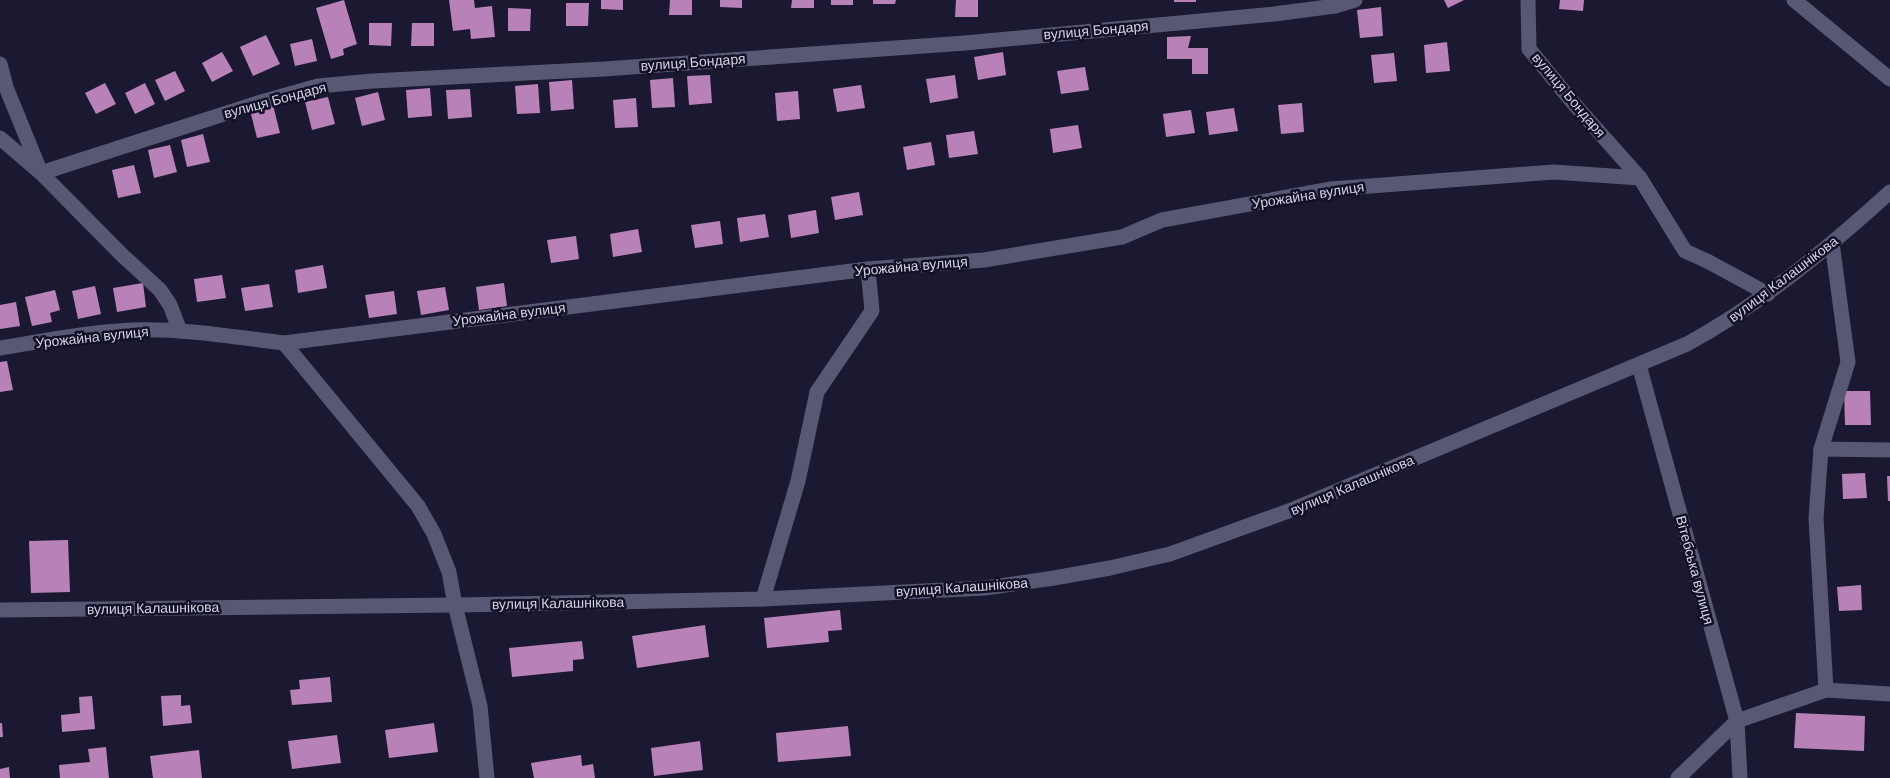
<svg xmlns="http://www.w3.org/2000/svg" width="1890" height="778" font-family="Arial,sans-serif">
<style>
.building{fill:#b882b9}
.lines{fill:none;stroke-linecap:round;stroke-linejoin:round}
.minor{stroke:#585874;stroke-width:15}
.labels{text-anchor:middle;stroke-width:5;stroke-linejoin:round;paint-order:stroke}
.street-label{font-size:14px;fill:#d2d3e3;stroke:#121027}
</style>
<rect width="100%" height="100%" fill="#1b1931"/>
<!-- building -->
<g class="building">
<polygon points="344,0 357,44 343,49 344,55 331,59 316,8"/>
<polygon points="449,0 474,0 475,8 492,6 495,37 471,39 470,29 453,31"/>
<polygon points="601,0 623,0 623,10 601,9"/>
<polygon points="670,0 692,0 692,15 669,15"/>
<polygon points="720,0 742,0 742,8 720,7"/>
<polygon points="792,0 814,0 814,8 791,8"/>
<rect x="831" y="0" width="22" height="5"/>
<polygon points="873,0 896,0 895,4 873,4"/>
<polygon points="956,0 978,0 978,17 955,17"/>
<rect x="1174" y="0" width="22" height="2"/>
<polygon points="1444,0 1464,0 1448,8"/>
<polygon points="1560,0 1584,0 1583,11 1559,9"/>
<polygon points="566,3 589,3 588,26 566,26"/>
<polygon points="1381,7 1383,36 1360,38 1357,10"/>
<polygon points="508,8 531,9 530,31 508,31"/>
<polygon points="369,23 392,23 391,46 369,45"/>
<polygon points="412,23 434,23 434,46 411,46"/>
<polygon points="266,35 280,64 253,76 240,47"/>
<polygon points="1191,36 1188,48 1208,48 1208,74 1192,74 1192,59 1167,59 1167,37"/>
<polygon points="312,39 317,61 295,66 290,44"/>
<polygon points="1447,42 1450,71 1426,73 1424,45"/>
<polygon points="222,52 233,71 212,82 202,63"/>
<polygon points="1003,52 1006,75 978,80 974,57"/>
<polygon points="1394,53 1397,81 1374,83 1371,55"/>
<polygon points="1085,67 1089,90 1061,94 1057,71"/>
<polygon points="175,71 185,91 165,101 155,80"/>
<polygon points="710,75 712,103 689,105 687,76"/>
<polygon points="955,75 958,98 930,103 926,79"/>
<polygon points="673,78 675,107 652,108 650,80"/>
<polygon points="572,80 574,109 551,111 549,82"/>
<polygon points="105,83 116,104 96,114 85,93"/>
<polygon points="145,83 155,104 135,114 125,93"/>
<polygon points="538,84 540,113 517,114 515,86"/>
<polygon points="861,85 865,108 837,112 833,89"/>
<polygon points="430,88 432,116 408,118 406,90"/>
<polygon points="470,89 472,117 448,119 446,90"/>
<polygon points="798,91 800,119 777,121 775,93"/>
<polygon points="378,92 385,120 362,126 355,98"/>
<polygon points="328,97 335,124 312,130 305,102"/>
<polygon points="636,98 638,127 615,128 613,100"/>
<polygon points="1302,103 1304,132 1281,134 1278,105"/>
<polygon points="273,105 280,133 257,138 250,110"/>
<polygon points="1234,108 1238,131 1209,135 1206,112"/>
<polygon points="1191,110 1195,133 1166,137 1163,114"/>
<polygon points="1078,125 1082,148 1053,153 1050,129"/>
<polygon points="974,131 978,154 949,158 946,135"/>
<polygon points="203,134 210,162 187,167 181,140"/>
<polygon points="931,142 935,165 907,170 903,147"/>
<polygon points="170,145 177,172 154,178 148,150"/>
<polygon points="134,165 141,193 118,198 112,170"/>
<polygon points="859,192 863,215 835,220 831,197"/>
<polygon points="816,210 819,233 791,238 788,215"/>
<polygon points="765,214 769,237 740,242 737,218"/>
<polygon points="720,221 723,244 695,248 691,225"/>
<polygon points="638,229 642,252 613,257 610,234"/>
<polygon points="576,236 579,259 551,263 547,240"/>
<polygon points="323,265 327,288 298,293 295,270"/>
<polygon points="222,275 226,298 197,302 194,279"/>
<polygon points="143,283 146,307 117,312 113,288"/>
<polygon points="504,283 507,306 479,310 476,287"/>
<polygon points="269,284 273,307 245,311 241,288"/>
<polygon points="95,286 101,314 78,319 72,291"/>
<polygon points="445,287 449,310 421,315 417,291"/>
<polygon points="55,290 60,310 50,313 52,322 32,326 25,297"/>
<polygon points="394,291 397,314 369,318 365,295"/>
<polygon points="16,302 20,326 0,329 0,305"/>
<polygon points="7,361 13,390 0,392 0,362"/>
<polygon points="1844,391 1870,391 1871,425 1845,425"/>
<polygon points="1865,473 1867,498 1843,499 1842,474"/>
<polygon points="1887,476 1890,476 1890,501 1888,501"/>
<polygon points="68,540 70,592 31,593 29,541"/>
<polygon points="1861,585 1862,610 1839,611 1837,587"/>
<polygon points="840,610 842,630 828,631 829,642 767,648 764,618"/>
<polygon points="705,625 709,657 637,668 632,636"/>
<polygon points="582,641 584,659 573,660 573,671 512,677 509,648"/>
<polygon points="330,677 332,702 292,705 290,690 300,689 299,680"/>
<polygon points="181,695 181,706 190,705 192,723 163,726 161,696"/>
<polygon points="92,696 95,729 62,732 61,715 80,713 79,697"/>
<polygon points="1796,713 1865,716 1864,751 1794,748"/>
<polygon points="0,723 2,723 3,737 0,737"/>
<polygon points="434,723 438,752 389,758 385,730"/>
<polygon points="848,726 851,756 778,762 776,733"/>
<polygon points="337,735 341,763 292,769 288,741"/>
<polygon points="700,741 703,770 654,776 651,748"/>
<polygon points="106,747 109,778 60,778 59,765 90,762 88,749"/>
<polygon points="199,750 202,778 153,778 150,756"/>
<polygon points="581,755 582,766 593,764 595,778 534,778 531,763"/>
<polygon points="9,767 10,778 0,778 0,769"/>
</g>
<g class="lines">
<!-- minor -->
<g class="minor">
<polyline points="1528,0 1529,49 1575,105 1640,178"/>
<polyline points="1794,0 1890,79"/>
<polyline points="0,64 6,87 41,173 261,102 318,86 373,81 604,69 965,43 1274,14 1335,6 1355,0"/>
<polyline points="0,138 41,173 122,255 160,290 170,305 180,331"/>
<polyline points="284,343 418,506 434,534 449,572 455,605 480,706 487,778"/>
<path d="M0 348C44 341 88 332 132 330 183 328 234 337 284 343L868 269 984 260 1122 237 1162 220 1331 189 1554 172 1640 178 1685 251 1709 262 1768 294"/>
<polyline points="1639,365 1737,721 1740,778"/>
<polyline points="1821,449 1890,450"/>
<polyline points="763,599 798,481 817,392 872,311 868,269"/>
<path d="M0 610 455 605 763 599 985 588 1054 578 1110 568 1170 554 1294 509 1687 344C1762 303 1826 250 1890 192"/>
<polyline points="1826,690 1816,518 1821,449 1848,362 1832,243"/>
<polyline points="1678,778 1737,721 1826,690 1890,694"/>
</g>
</g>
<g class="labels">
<!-- street labels -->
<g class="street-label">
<text transform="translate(1096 30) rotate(-5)" y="5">вулиця Бондаря</text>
<text transform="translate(693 62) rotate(-4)" y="5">вулиця Бондаря</text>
<text transform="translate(1569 95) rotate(50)" y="5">вулиця Бондаря</text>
<text transform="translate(275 100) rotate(-15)" y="5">вулиця Бондаря</text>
<text transform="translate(1308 195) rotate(-9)" y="5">Урожайна вулиця</text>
<text transform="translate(911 266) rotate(-5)" y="5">Урожайна вулиця</text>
<text transform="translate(1783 279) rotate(-37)" y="5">вулиця Калашнікова</text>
<text transform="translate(509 314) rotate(-7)" y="5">Урожайна вулиця</text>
<text transform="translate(92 337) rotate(-6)" y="5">Урожайна вулиця</text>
<text transform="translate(1352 485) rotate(-23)" y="5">вулиця Калашнікова</text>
<text transform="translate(1695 570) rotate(75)" y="5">Вітебська вулиця</text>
<text transform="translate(962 587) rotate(-4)" y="5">вулиця Калашнікова</text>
<text transform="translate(558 603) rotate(-1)" y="5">вулиця Калашнікова</text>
<text transform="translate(153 608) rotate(-1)" y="5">вулиця Калашнікова</text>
</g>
</g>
</svg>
